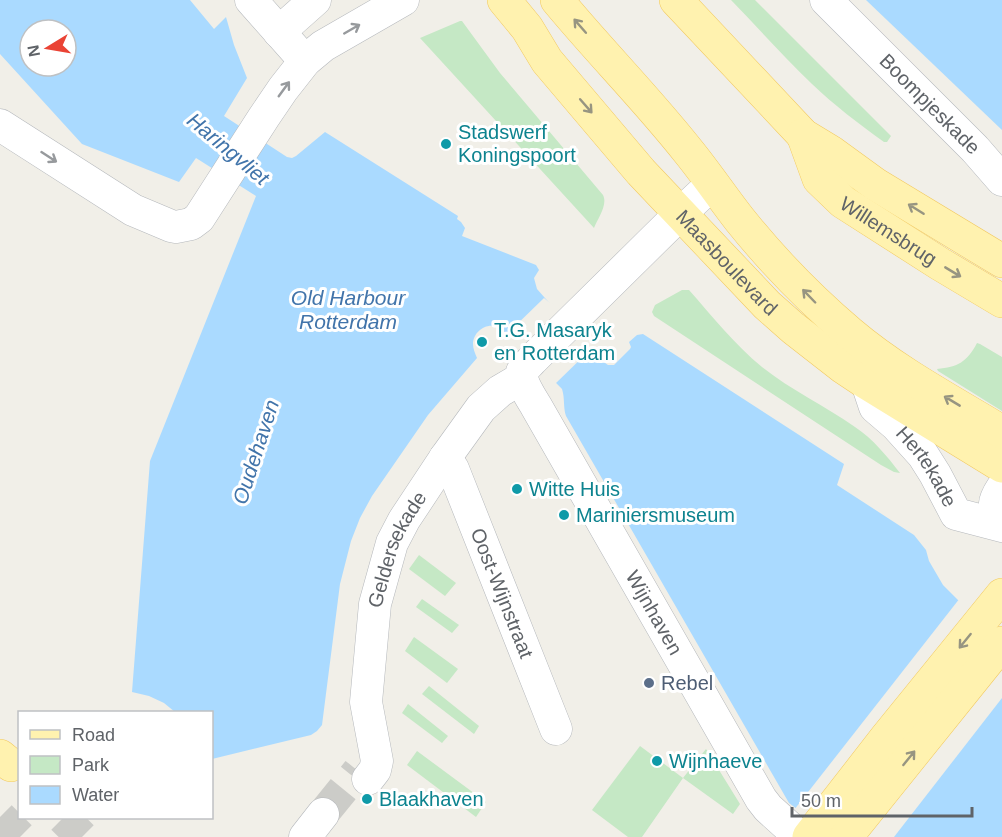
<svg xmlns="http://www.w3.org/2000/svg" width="1002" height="837" font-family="Arial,sans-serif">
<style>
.green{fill:#c5e8c5}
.water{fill:#aadaff;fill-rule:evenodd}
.pier{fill:#f1efe8}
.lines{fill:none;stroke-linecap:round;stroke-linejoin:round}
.minor-tunnel{stroke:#ccccc8;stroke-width:32;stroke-dasharray:32 16;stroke-linecap:butt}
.major-tunnel{stroke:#ccccc8;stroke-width:33;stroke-dasharray:33 16;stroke-linecap:butt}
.minor-casing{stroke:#b5b8bc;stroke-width:33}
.major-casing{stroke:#f2c960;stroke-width:34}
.minor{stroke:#fff;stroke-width:32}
.major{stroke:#fff2af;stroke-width:33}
.oneway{stroke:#979581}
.oneway2{stroke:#979a9d}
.culture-dot{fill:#0f9aa8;stroke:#fff;stroke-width:2}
.service-dot{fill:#5c6f8a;stroke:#fff;stroke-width:2}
.labels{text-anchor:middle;stroke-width:6;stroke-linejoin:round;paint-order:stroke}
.street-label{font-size:20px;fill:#5f6368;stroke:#fff}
.culture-label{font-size:20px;fill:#0d838f;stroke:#fff;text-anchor:start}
.service-label{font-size:20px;fill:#4e5e75;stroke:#fff;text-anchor:start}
.water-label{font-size:21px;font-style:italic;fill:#4174aa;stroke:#fff}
</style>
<rect width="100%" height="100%" fill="#f1efe8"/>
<!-- green -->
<g class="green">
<path d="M731 0H755L891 136 887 142H884C859 124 834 105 812 84 784 57 758 28 731 0Z"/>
<path d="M460 21H462L500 73 603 195C608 205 598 218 594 228L420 38Z"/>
<path d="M682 290H689C712 316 735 345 762 367 791 390 825 406 855 427 873 439 887 456 900 473L894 472 881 465 654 316 652 312 655 305Z"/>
<path d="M977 343 980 344 1002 357V411L938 371 937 369C958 367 967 362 977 343Z"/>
<polygon points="419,555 456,583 445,596 409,569"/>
<polygon points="422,599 459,625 452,633 416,607"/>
<polygon points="414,637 458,669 447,683 405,651"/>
<polygon points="429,686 479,726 474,734 422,694"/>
<polygon points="408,704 448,736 442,743 402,713"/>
<polygon points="640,746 683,778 706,749 740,804 733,814 683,778 642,837 628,837 592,810"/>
<polygon points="417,751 486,802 476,817 407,765"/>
</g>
<!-- water -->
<g class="water">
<path d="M0 0H190L214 29 226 17 234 45 247 78 224 116 287 157 292 158 296 156 325 132 458 216 457 219 461 222 465 228 462 236 536 265 539 270 534 278 537 289 598 358 608 365H614L630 349 631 347 629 342 637 335 643 334 844 464 837 485 914 535 926 550 929 561 943 585 958 600 975 609 1002 628V837H834L789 803 566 416C563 407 565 398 562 389L507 333C502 331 499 327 494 326 484 324 473 333 473 344 473 349 475 353 477 358L428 415 372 496 360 518 351 541 340 584 322 725 317 731 311 735 212 759V712H175L164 703 149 696 132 692 150 461 256 196 196 158 179 182 82 144 0 54ZM30 30H66V66H30Z"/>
<polygon points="866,0 1002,0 1002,130"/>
</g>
<!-- pier -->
<g class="pier">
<polygon points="544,298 550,303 551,302 592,348 555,384 507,334"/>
<polygon points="960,598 977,607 1002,624 1002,698 894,837 829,837 794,810"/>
</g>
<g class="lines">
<!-- minor-tunnel -->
<polyline class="minor-tunnel" points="323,814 358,771"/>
<!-- major-tunnel -->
<g class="major-tunnel">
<polyline points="0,817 20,837"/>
<polyline points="63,818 82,837"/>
</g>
<!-- minor casing -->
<g class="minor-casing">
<g id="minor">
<polyline points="251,0 305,61"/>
<path id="s1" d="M826 0 975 149 1002 180"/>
<polyline points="279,32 315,0"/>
<polyline points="0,125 133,210 171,226 176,227 191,224 199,218 264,117 283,89 305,61 323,46 403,0"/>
<path id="s2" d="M712 184 681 213 532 360C529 364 523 368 522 372 519 380 532 399 536 406L761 799 768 808 800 837"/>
<path id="s3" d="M867 383 875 407 896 425 923 455 935 474 956 514 1002 526"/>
<path id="s4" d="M445 458 453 469 556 729"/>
<path d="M1002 488C994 500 991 509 1002 519"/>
<path id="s5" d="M368 779 375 770 377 761 366 702 375 604 392 543 404 520 445 458 481 408 500 391 522 378"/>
<polyline points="305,837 323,814"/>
</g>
</g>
<!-- major casing -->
<g class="major-casing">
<g id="major">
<path id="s6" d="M504 0 527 28 547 61 641 172 767 305 793 328 843 367 867 383 1002 466"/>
<path d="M557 0C599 51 647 99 688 151 706 173 722 197 740 220 773 261 810 299 850 333 896 372 951 401 1002 432"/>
<polyline points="676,0 803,135 831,152 875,184 1002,261"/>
<path id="s7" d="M803 135 819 179 843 202 940 264 1002 301"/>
<polyline points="0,756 11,765"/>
<polyline points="809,837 886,738 1002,595"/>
<polyline points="846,837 1002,643"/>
</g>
</g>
<!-- minor -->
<use href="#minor" class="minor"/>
<!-- major -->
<use href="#major" class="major"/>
</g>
<!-- one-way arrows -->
<defs><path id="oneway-shaft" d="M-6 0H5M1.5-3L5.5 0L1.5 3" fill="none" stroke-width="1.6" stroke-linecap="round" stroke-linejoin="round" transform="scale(1.5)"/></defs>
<g class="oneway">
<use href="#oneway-shaft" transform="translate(580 26) rotate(-131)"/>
<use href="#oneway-shaft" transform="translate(586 106) rotate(49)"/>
<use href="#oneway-shaft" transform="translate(916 209) rotate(-148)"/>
<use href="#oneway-shaft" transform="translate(953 272) rotate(31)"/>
<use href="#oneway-shaft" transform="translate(809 296) rotate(-134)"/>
<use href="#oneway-shaft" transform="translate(952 401) rotate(-149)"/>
<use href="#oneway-shaft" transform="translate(965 641) rotate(129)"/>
<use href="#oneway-shaft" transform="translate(909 758) rotate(-51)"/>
</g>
<g class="oneway2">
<use href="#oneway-shaft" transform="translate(352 29) rotate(-30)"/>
<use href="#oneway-shaft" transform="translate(284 89) rotate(-54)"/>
<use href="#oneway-shaft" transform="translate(49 157) rotate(33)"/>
</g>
<!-- markers -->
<g class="culture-dot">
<circle cx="446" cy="144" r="6"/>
<circle cx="482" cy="342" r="6"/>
<circle cx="517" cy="489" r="6"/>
<circle cx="564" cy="515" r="6"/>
<circle cx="657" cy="761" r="6"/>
<circle cx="367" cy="799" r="6"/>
</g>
<circle class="service-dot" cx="649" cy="683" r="6"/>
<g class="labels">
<!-- street labels -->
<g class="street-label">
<text dy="7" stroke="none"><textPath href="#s1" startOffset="147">Boompjeskade</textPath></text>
<text dy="7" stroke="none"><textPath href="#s7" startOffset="134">Willemsbrug</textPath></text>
<text dy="7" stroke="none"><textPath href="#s6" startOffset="345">Maasboulevard</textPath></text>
<text dy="7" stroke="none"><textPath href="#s3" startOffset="105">Hertekade</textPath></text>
<text dy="7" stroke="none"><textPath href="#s5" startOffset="238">Geldersekade</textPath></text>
<text dy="7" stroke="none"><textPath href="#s4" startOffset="147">Oost-Wijnstraat</textPath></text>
<text dy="7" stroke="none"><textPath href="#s2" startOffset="543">Wijnhaven</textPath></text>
</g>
<!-- culture labels -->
<g class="culture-label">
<text x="458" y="139">Stadswerf<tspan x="458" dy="23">Koningspoort</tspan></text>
<text x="494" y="337">T.G. Masaryk<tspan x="494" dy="23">en Rotterdam</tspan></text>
<text x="529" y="496">Witte Huis</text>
<text x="576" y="522">Mariniersmuseum</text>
<text x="669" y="768">Wijnhaeve</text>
<text x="379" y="806">Blaakhaven</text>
</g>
<!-- service labels -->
<g class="service-label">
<text x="661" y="690">Rebel</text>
</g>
<!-- water labels -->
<g class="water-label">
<text transform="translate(228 149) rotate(40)" y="7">Haringvliet</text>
<text x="348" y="305">Old Harbour<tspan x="348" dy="24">Rotterdam</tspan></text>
<text transform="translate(256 452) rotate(-72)" y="7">Oudehaven</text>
</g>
</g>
<!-- legend -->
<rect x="18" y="711" width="195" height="108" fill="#ffffff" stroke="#bfc1c3" stroke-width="1.5"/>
<rect x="30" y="730" width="30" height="9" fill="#fff2af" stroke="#bfc1c3" stroke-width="1.5"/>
<text x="72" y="741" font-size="18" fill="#5f6368">Road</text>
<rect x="30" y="756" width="30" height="18" fill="#c5e8c5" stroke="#bfc1c3" stroke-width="1.5"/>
<text x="72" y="771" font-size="18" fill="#5f6368">Park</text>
<rect x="30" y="786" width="30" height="18" fill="#aadaff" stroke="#bfc1c3" stroke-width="1.5"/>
<text x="72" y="801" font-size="18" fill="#5f6368">Water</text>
<!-- north arrow -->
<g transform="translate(48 48) rotate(259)"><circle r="28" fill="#ffffff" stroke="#bfc1c3" stroke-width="1.5"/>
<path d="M0-4.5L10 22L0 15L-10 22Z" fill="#ea4335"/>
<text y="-9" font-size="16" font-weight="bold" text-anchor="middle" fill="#5f6368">N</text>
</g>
<!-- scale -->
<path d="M792 807v9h180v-9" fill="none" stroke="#5f6368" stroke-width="3"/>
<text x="801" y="807" font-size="18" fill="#5f6368" stroke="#ffffff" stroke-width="4.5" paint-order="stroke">50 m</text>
</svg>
